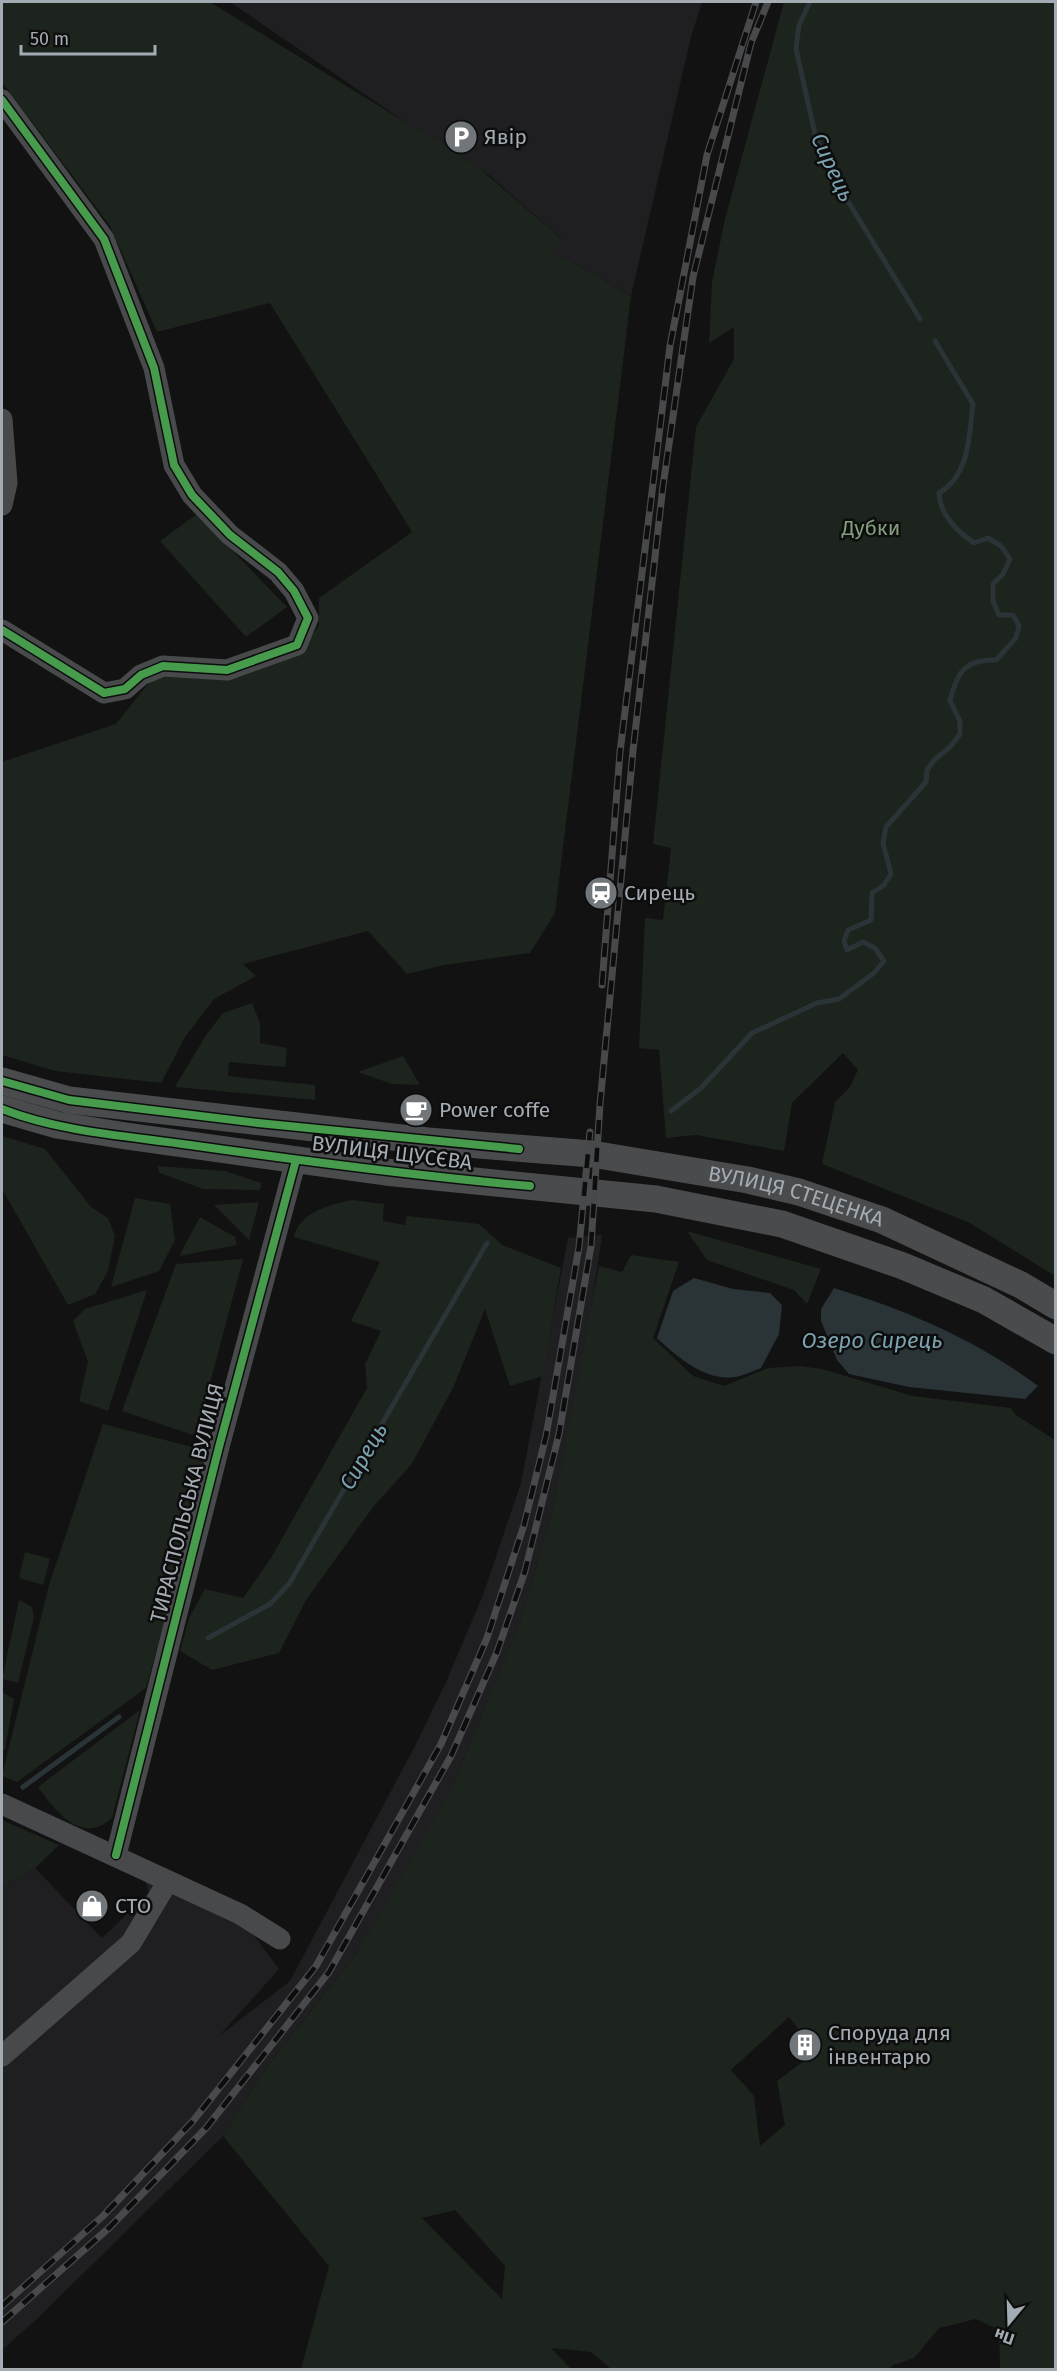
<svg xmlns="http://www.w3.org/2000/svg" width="1057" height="2371" font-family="'Fira Sans',sans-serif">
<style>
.built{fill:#1f1f21}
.green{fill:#1d231d;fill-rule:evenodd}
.water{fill:#2a3437}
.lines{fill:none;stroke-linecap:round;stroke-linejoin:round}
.stream{stroke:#2a3437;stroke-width:5}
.minor{stroke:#47494b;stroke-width:21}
.major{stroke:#494b4d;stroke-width:27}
.rail-casing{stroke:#47494b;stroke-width:7}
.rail{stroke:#0d0d0e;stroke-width:4.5;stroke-dasharray:14;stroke-linecap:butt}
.cycleway-casing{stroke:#0d0d0e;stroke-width:11}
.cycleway{stroke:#469c4c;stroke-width:8}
.labels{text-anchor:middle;stroke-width:5;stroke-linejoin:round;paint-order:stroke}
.poi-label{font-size:21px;fill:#a4acb3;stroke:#0d0d0e;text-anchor:start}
.park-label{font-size:21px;fill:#819e7b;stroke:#0d0d0e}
.street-label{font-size:21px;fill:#a4acb3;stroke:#0d0d0e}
.water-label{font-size:22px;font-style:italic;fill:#7ba2ae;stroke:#0d0d0e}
</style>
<rect width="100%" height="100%" fill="#121213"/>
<!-- built -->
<g class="built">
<polygon points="230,2 702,2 691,37 631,296 567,259 551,254 562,239 489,175 408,124"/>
<polygon points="602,1235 588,1332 553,1508 522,1617 451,1790 433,1825 357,1953 266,2068 223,2136 38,2318 2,2350 2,1887 35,1868 102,1938 149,1893 143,1872 247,1926 279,1969 219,2036 290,1981 416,1744 446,1682 483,1595 521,1483 568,1238"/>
</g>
<!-- green -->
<g class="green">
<polygon points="2,2 210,2 478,167 563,240 552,254 567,259 631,296 555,913 530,953 444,965 407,974 368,931 243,964 256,976 214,999 185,1037 161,1083 55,1071 2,1055 2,762 116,724 154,676 304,648 319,625 319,598 412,532 270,303 157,332 110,226 2,82"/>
<polygon points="784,2 1055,2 1055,1276 970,1223 822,1164 835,1102 850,1087 858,1070 843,1053 792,1103 784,1151 696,1135 666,1138 659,1050 639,1048 645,918 663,920 671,848 653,844 696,427 734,359 734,327 709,343 712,282 725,219"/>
<polygon points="197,514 287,607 246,637 160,541"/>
<polygon points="252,1003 260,1023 260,1043 287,1048 285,1067 229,1062 228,1076 315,1085 315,1100 175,1087 206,1035 223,1013"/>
<polygon points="403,1056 420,1085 392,1084 358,1072"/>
<polygon points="2,1136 45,1149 91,1207 108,1218 115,1236 108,1271 95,1294 68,1305 2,1189"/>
<polygon points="157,1166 225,1171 261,1183 261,1187 259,1190 203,1189 160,1173"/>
<polygon points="135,1198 170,1204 175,1240 159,1271 111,1287"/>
<path d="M352 1200 384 1204 383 1221 405 1225 407 1216 479 1224 502 1245 561 1268 543 1376 510 1386 485 1309 453 1388 411 1465 373 1507 306 1600 279 1653 212 1670 180 1651 189 1618 205 1589 243 1598 271 1558 367 1388 365 1364 381 1331 351 1321 380 1262 294 1237C299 1213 330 1204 352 1200Z"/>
<polygon points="259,1202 249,1240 214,1205"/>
<polygon points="200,1217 235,1237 237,1245 179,1256"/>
<polygon points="687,1231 821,1269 807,1304 794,1290 707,1260"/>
<path d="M631 1255 679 1262 653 1338 693 1376 724 1386 768 1368 800 1366 822 1369 913 1396 1011 1408 1016 1415 1055 1440V2369H1000L999 2330 976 2319 939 2328 914 2358 893 2365 889 2369H611L591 2352 551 2348 571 2369H301L329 2266 223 2136 266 2068 357 1953 451 1790 522 1617 553 1508 599 1266 622 1272ZM789 2017 816 2052 777 2081 785 2125 760 2146 754 2096 731 2070ZM455 2210 505 2266 502 2299 422 2218Z"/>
<polygon points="243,1259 196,1436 122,1411 176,1264"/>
<polygon points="147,1290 108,1411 79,1401 88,1362 73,1321 85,1309"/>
<polygon points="103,1424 196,1448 208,1464 146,1688 17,1782 2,1776 49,1585"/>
<polygon points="25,1552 50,1559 43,1585 19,1578"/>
<polygon points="19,1600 32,1607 34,1617 18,1683 2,1679"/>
<polygon points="2,1692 14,1699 5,1749 2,1752"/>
<path d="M140 1710 112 1818C81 1846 56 1811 38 1787Z"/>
<polygon points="2,1820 59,1845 35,1868 2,1887"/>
</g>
<!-- water -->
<g class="water">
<path d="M694 1278 733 1289 770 1293 782 1305 779 1334 761 1368C753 1371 743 1376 735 1377 706 1382 676 1356 657 1338L673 1291Z"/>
<path d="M834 1288C908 1311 975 1339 1038 1386L1025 1399 909 1387 849 1374 837 1360 821 1321V1309Z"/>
</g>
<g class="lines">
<!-- stream -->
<g class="stream">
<polyline points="810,2 799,25 796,49 815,134 830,172 920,319"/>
<path d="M671 1111 701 1088 752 1033 817 1003 839 999 874 973 884 961 875 948 863 942 847 950 844 941 848 930 871 920 872 893 884 885 891 874 883 843 886 827 926 782 927 770 934 760 951 746 960 734V721L950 701C957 672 965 659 996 660L1016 638 1019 626 1013 615H999L993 601V584L1003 574 1010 559 1001 546 988 538 974 543C956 530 940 515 939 493 970 475 969 435 973 404L935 341"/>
<polyline points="208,1638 270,1604 289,1584 487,1243"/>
<polyline points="23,1787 119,1717"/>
</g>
<!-- minor -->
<g class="minor">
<polyline points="2,100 104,239 154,368 174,465 192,495 230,535 278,572 294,591 308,618 297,645 227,670 163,666 141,675 125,689 104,693 2,630"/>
<polyline points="2,419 7,483 2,505"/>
<polyline points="2,1804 240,1914 280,1939"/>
<polyline points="116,1855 219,1447 296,1160"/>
<polyline points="2,2056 131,1943 168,1881"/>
</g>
<!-- major -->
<g class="major">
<path id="s1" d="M2 1081 69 1100 428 1141 592 1154 748 1180 799 1192 882 1220 1021 1285 1056 1306"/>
<polyline points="2,1109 57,1125 126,1136 385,1172 656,1199 782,1224 903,1266 984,1300 1056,1341"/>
</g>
<!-- rail casing -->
<g class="rail-casing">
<g id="rail">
<polyline points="602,985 620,752 670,346 707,155 756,2"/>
<polyline points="2,2306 103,2216 193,2121 316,1966 441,1744 487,1638 524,1525 546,1436 579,1247 590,1132"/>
<polyline points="2,2322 110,2227 207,2127 329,1972 451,1756 497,1652 525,1571 559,1434 591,1246 600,1104 633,751 663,486 693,277 751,43 768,2"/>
</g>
</g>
<!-- rail -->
<use href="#rail" class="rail"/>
<!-- cycleway casing -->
<g class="cycleway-casing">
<g id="cycleway">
<polyline points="2,100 104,239 154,368 174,465 192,495 230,535 278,572 294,591 308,618 297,645 227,670 163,666 141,675 125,689 104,693 2,630"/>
<polyline points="2,1081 69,1100 258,1123 519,1149"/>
<path d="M2 1109C60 1132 128 1136 190 1145 303 1161 416 1176 530 1186"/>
<polyline points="116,1855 219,1447 296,1160"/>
</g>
</g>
<!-- cycleway -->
<use href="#cycleway" class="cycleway"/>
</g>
<!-- icons -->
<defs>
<g id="parking-disc" transform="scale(1.725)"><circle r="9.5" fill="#71767b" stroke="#0d0d0e"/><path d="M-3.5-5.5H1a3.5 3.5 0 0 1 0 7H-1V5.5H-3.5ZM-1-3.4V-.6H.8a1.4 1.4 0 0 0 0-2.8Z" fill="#fff"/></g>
<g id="station-disc" transform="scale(1.725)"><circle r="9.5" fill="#71767b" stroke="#0d0d0e"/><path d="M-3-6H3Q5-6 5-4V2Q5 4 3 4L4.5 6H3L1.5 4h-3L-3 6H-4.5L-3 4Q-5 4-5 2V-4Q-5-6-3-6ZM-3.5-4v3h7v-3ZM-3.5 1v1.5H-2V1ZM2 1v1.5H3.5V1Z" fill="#fff"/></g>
<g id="cafe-disc" transform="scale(1.725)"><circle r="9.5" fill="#71767b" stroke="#0d0d0e"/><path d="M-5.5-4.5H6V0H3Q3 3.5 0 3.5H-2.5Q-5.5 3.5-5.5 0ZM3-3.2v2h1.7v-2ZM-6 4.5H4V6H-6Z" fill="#fff"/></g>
<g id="shop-disc" transform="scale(1.725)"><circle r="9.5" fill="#71767b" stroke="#0d0d0e"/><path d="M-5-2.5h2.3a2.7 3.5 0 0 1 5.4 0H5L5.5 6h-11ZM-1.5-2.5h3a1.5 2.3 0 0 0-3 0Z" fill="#fff"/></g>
<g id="building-disc" transform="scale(1.725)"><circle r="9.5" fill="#71767b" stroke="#0d0d0e"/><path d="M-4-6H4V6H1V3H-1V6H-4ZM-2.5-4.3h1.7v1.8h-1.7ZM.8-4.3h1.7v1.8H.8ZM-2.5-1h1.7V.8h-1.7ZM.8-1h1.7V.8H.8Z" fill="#fff"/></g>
</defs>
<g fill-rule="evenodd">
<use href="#parking-disc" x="461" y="137"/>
<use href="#station-disc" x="601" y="893"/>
<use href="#cafe-disc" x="416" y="1110"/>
<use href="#shop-disc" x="92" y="1906"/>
<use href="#building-disc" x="805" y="2045"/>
</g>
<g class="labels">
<!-- poi labels -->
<g class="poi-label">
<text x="484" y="144">Явір</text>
<text x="624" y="900">Сирець</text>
<text x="439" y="1117">Power coffe</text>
<text x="115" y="1913">СТО</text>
<text x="828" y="2040">Споруда для<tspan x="828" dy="24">інвентарю</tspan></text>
</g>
<!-- park labels -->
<g class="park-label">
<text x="871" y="535">Дубки</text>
</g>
<!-- street labels -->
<g class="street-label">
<text transform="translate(392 1153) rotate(7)" y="7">ВУЛИЦЯ ЩУСЄВА</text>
<text dy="7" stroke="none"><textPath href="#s1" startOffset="804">ВУЛИЦЯ СТЕЦЕНКА</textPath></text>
<text transform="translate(187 1503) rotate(-76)" y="7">ТИРАСПОЛЬСЬКА ВУЛИЦЯ</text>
</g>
<!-- water labels -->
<g class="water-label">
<text transform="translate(833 167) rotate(65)" y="8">Сирець</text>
<text x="872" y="1348">Озеро Сирець</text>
<text transform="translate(363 1456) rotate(-60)" y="8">Сирець</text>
</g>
</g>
<!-- border -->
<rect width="1057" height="2371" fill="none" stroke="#a4acb3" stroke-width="6"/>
<!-- north arrow -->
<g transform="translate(1009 2323) rotate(199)" stroke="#0d0d0e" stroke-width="4.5" paint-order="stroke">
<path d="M0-4.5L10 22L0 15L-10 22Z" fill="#a4acb3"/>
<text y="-9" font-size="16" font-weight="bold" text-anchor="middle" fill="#a4acb3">Пн</text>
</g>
<!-- scale -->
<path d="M21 45v9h134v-9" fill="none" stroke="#a4acb3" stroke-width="3"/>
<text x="30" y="45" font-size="18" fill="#a4acb3" stroke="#0d0d0e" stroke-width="4.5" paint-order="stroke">50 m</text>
</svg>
